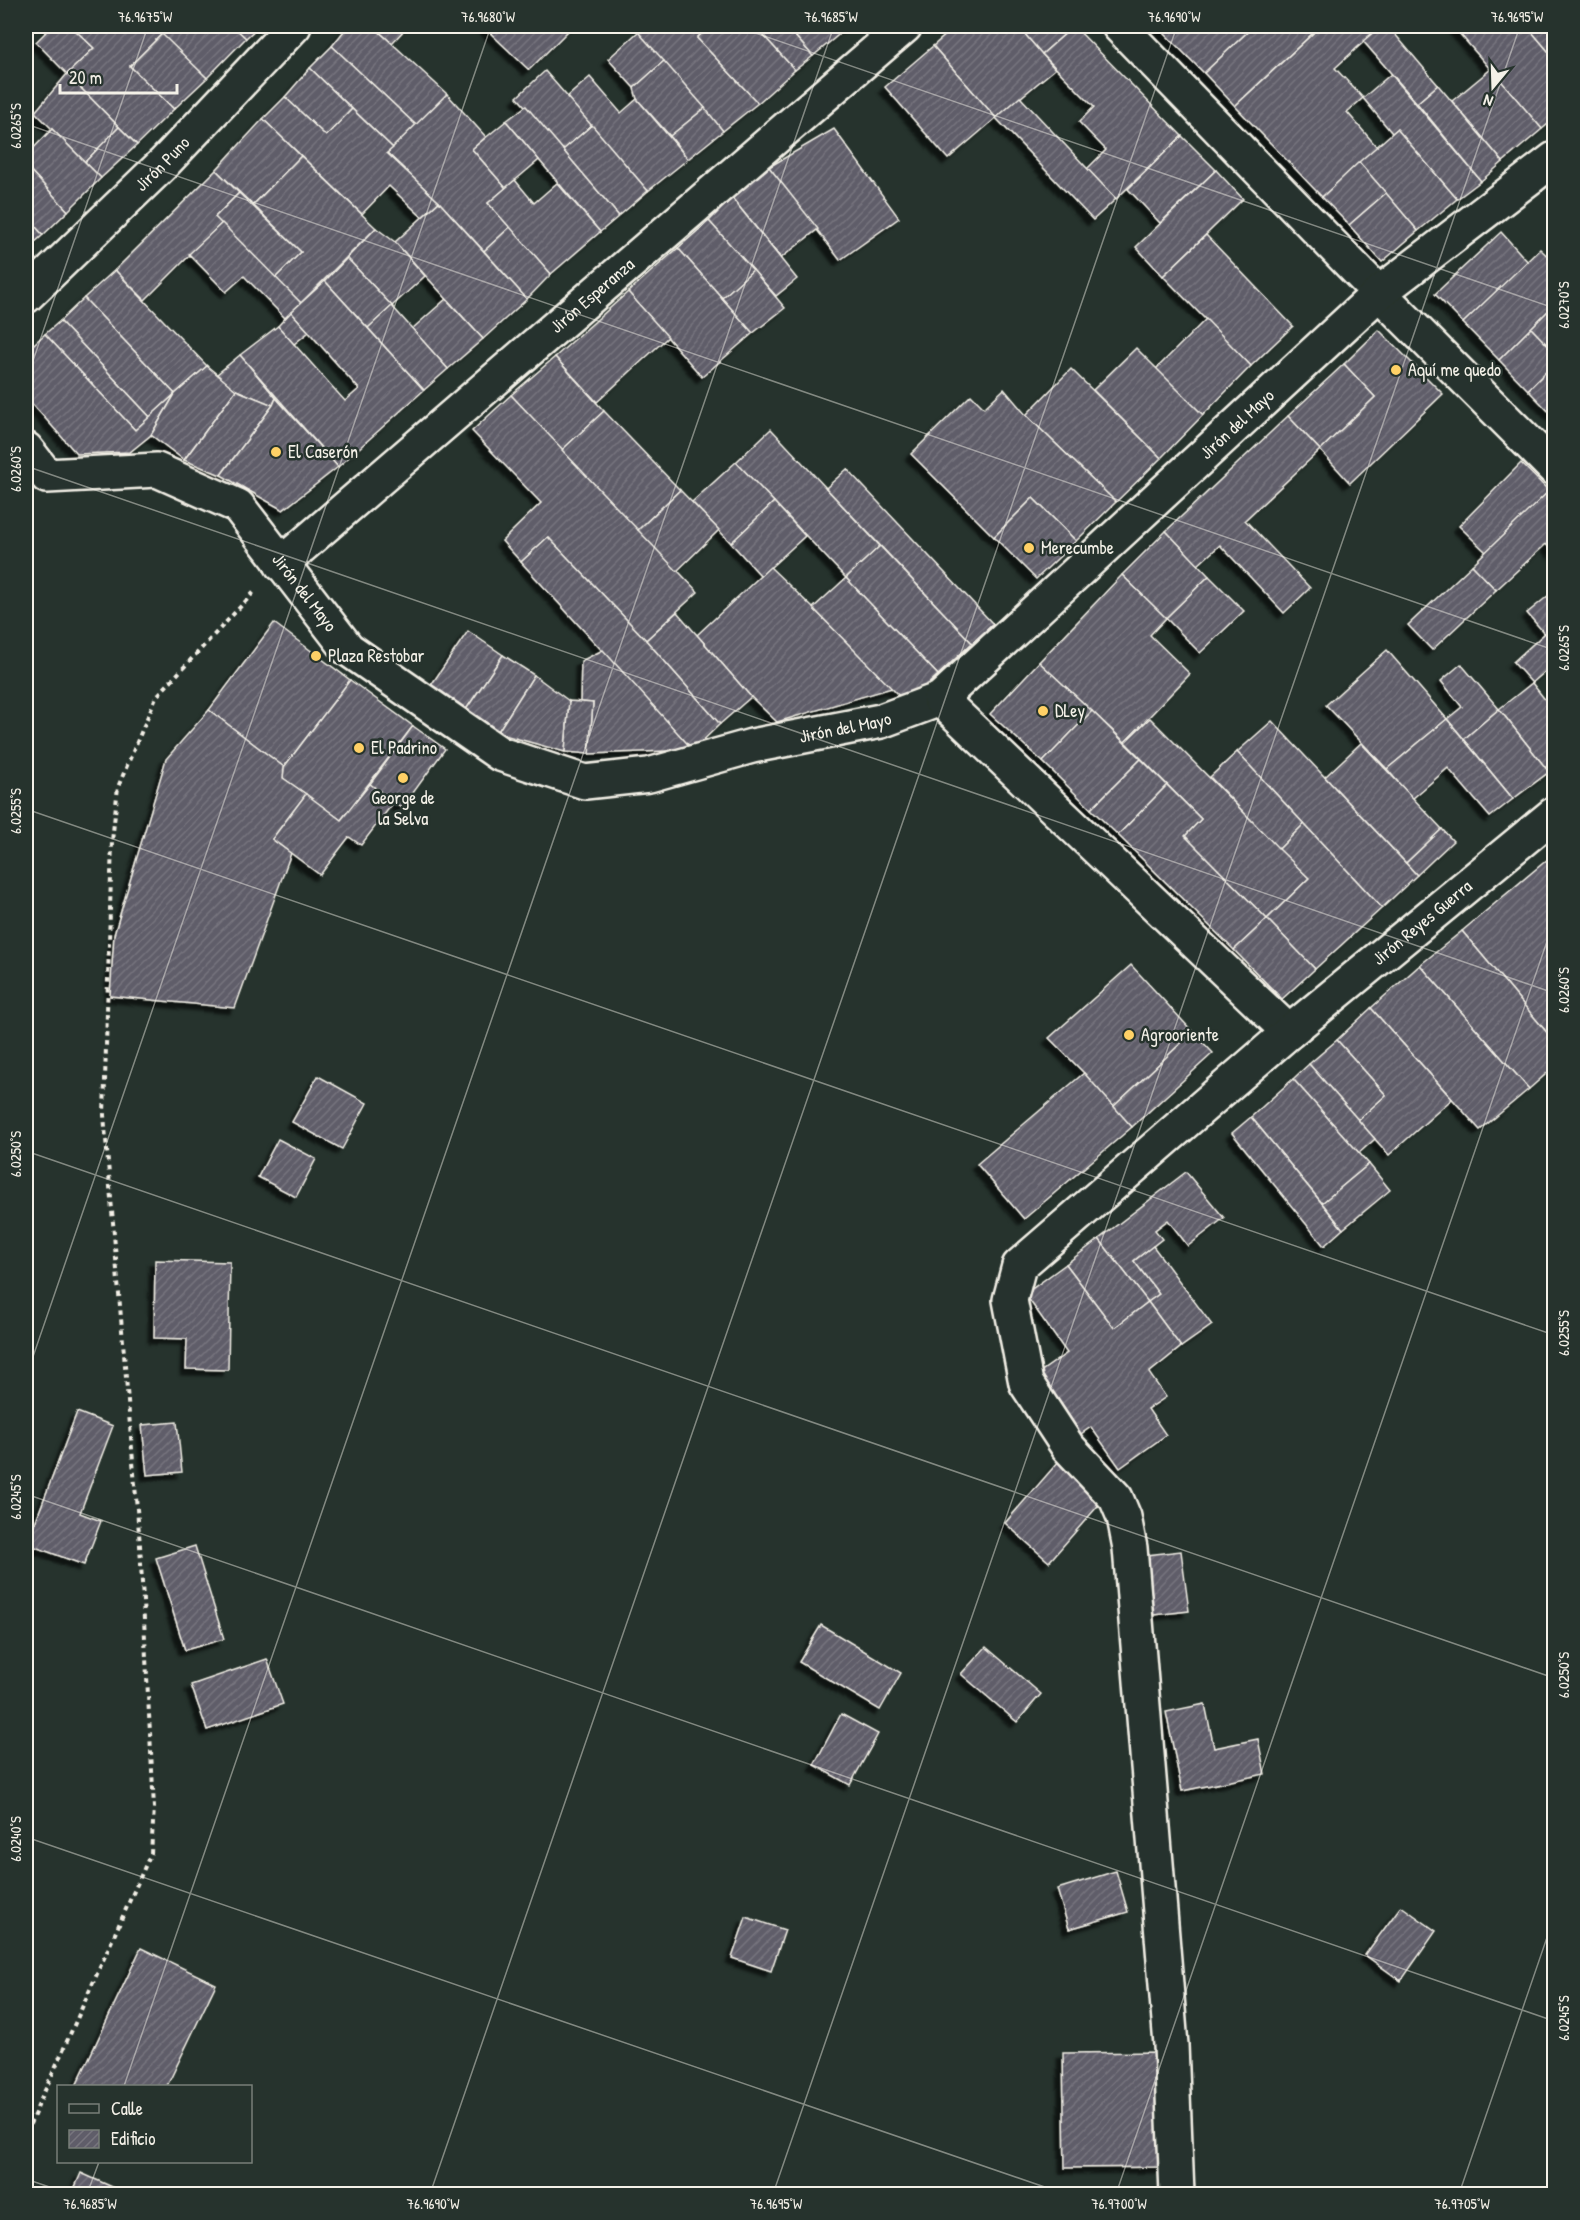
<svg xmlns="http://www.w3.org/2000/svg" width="1580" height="2220" font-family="'Patrick Hand',sans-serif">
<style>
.building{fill:url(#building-hatch);stroke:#f4f1e8;stroke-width:1.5;filter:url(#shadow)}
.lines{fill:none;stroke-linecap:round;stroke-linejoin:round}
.street-casing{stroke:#f4f1e8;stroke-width:38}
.path{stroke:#f4f1e8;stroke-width:4;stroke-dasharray:4.5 4.5;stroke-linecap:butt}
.street{stroke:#26332d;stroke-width:33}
.ticks{fill:none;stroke:#f4f1e8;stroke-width:1.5;stroke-opacity:0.45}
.poi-dot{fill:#ffd166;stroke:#26332d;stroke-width:2}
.labels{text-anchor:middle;stroke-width:5;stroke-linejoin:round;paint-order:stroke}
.street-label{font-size:18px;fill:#f4f1e8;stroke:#26332d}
.poi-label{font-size:18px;fill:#f4f1e8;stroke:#26332d;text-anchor:start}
.neatline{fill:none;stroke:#f4f1e8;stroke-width:2}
.ticks-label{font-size:15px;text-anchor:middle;fill:#f4f1e8}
</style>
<defs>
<pattern id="building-hatch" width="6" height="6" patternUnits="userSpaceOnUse" patternTransform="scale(1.5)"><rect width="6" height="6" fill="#5f5d69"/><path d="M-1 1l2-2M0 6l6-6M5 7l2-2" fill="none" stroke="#77757e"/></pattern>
<filter id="shadow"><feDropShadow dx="-5.5" dy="5.5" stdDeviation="1.5" flood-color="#0009"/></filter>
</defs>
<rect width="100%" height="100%" fill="#26332d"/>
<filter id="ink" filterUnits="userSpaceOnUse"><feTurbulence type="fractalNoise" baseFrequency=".0167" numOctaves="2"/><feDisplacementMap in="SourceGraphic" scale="12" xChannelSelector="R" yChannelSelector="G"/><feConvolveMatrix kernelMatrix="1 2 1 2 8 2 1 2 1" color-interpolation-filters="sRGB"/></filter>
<g filter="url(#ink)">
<!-- building -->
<g class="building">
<polygon points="52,26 71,26 94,48 67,74 36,42"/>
<polygon points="71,26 152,26 162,34 130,66 174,109 137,145 67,74 94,48"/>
<polygon points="152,26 233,26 246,38 207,78"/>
<polygon points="233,26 259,26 246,38"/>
<polygon points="348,26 373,26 447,94 417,126 332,46"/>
<polygon points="373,26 408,26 392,43"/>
<polygon points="483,26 573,26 529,70"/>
<polygon points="645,26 709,26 697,38 758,103 723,131 638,32"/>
<polygon points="710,26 755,26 795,70 758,103 697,38"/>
<polygon points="755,26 786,26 813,56 795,70"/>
<polygon points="786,26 809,26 796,37"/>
<polygon points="809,26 849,26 813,56 796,37"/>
<polygon points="956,26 1018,26 1055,69 996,118 933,46"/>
<polygon points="1018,26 1074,26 1042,54"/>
<polygon points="1074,26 1182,136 1116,199 1087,169 1106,150 1079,122 1094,107 1042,54"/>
<polygon points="1157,26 1254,26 1204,73"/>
<polygon points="1254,26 1305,26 1313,33 1235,106 1204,73"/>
<polygon points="1321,26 1381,26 1335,68 1363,98 1347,112 1377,147 1322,197 1235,106"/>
<polygon points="1381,26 1388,26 1438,85 1417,103 1363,41"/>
<polygon points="1453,26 1527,26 1554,58 1554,119 1542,129"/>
<polygon points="1527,26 1554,26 1554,58"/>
<polygon points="638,32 664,61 634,88 608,59"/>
<polygon points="162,34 207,78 174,109 130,66"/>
<polygon points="332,46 417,126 393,148 310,68"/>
<polygon points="933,46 996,118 948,159 885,87"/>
<polygon points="664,61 705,108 670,136 637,99 634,88"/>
<polygon points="310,68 352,109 326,136 285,97"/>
<polygon points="1491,69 1542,129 1503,162 1452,101"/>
<polygon points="545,71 592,125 563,150 517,97"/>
<polygon points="67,74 119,127 85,162 35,112"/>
<polygon points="1391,74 1481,181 1457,199 1397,129 1392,133 1363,98"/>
<polygon points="590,77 621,113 637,99 688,159 648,191 567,97"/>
<polygon points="1438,85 1503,162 1481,181 1417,103"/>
<polygon points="447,94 486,137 472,149 506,188 488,203 510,227 484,251 439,202 387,153"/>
<polygon points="285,97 326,136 352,109 393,148 387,153 439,202 422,217 389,186 362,214 263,119"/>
<polygon points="1020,97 1116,199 1093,220 996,118"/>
<polygon points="526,106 619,216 600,232 506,121"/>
<polygon points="705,108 723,131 688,159 670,136"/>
<polygon points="263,119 301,156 253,205 216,170"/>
<polygon points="506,121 539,160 506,188 472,149"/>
<polygon points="592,125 648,191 619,216 563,150"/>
<polygon points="119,127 137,145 101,178 85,162"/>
<polygon points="52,129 101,178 68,211 26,166 26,156"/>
<polygon points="834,129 899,218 840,260 769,167"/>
<polygon points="1397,129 1457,199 1418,231 1359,162"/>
<polygon points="1182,136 1216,170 1160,223 1128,189"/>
<polygon points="301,156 376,228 301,303 275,278 301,252 253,205"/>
<polygon points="1359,162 1386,193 1349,225 1322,197"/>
<polygon points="26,166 68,211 43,235 26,216"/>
<polygon points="769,167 818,229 781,258 732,198"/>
<polygon points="216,170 239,193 215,217 222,223 145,300 115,270"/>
<polygon points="1216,170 1243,199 1163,276 1136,247"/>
<polygon points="515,180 534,203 557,183 600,232 551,274 488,203"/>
<polygon points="239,193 301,252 275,278 215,217"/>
<polygon points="1386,193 1418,231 1382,262 1349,225"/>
<polygon points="732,198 797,279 776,296 709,221"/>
<polygon points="439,202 527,299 483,339 395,242"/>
<polygon points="26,216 43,235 26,250"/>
<polygon points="709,221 753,270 722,298 678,248"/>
<polygon points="222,223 301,303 285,318 244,276 226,292 189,254"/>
<polygon points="510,227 551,274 527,299 484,251"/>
<polygon points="376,228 395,242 425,276 392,306 347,258"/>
<polygon points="1501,232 1528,262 1463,323 1435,294"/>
<polygon points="1206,235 1293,326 1251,366 1163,276"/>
<polygon points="678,248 753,333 702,377 628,292"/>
<polygon points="1540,249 1554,262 1554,305 1499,360 1463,323"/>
<polygon points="347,258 392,306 368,328 325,281"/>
<polygon points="115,270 207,366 175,394 84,298"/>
<polygon points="753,270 785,308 753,333 722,298"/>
<polygon points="325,281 424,390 338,467 240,355 278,326 345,401 359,389 291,312"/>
<polygon points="628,292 668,337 597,402 555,357"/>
<polygon points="84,298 175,394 150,417 60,321"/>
<polygon points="446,299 483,339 448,369 412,329"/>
<polygon points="1554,305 1554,352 1531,328"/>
<polygon points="392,306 448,369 424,390 368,328"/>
<polygon points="291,312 309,332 294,344 278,326"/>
<polygon points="1206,319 1251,366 1203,415 1156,369"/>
<polygon points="60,321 150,417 135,430 45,334"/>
<polygon points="1531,328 1554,352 1554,364 1528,390 1499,360"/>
<polygon points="1379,330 1443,394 1350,483 1320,450 1375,397 1344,364"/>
<polygon points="45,334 135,430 175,394 151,435 130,452 77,454 26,397 26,351"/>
<polygon points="1136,348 1203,415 1161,458 1093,390"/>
<polygon points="240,355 276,398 273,405 236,390 216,375"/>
<polygon points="555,357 604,411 562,450 511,395"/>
<polygon points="1344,364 1375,397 1320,450 1288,416"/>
<polygon points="1554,364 1554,417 1528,390"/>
<polygon points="207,366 236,390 184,460 151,435 175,394"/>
<polygon points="1071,369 1161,458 1116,502 1026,415"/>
<polygon points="1004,389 1026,415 1116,502 1076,541 1033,498 994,537 911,454 971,395 984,408"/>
<polygon points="236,390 273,405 221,475 184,460"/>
<polygon points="511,395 698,592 646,640 548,537 521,562 502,541 541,503 472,431"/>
<polygon points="276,398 338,467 283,510 221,475 273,405"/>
<polygon points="604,411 680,490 638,530 562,450"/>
<polygon points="1288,416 1320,450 1245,520 1310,588 1284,613 1220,545 1198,565 1166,531"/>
<polygon points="771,429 880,546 846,578 736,462"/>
<polygon points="736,462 774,502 731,543 692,502"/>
<polygon points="1521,463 1549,491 1487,553 1459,526"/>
<polygon points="847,469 993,624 972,643 826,488"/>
<polygon points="680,490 719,530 677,571 638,530"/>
<polygon points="1549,491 1554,496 1554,553 1546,544 1496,590 1472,565"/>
<polygon points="1033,498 1076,541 1036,579 994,537"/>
<polygon points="774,502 805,536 761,576 731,543"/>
<polygon points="1166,531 1209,576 1166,618 1122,575"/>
<polygon points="548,537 646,640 720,724 693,750 521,562"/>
<polygon points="880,546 972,643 938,675 846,578"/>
<polygon points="1472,565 1496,590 1432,650 1408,625"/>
<polygon points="770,567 813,608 892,688 777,722 751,697 697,635"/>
<polygon points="1122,575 1166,618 1150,635 1190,674 1125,742 1039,662"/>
<polygon points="1209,576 1244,611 1200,653 1166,618"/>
<polygon points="846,578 938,675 907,704 813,608"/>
<polygon points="1554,591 1554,628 1553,626 1545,634 1527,613"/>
<polygon points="677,612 751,697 720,724 646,640"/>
<polygon points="274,623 350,680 284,767 209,710"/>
<polygon points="1553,626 1554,664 1532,683 1513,662"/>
<polygon points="468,631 503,655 465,711 429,688"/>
<polygon points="603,650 693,750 589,754 593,703 580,702 581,661"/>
<polygon points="1387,650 1447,719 1387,769 1326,705"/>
<polygon points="503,655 534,675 497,733 465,711"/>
<polygon points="1039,662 1092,711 1043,762 990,714"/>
<polygon points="1461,664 1499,709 1464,739 1447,719 1462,707 1441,681"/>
<polygon points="534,675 569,701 565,752 497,733"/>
<polygon points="350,680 413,726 341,820 283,778 284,767"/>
<polygon points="1532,683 1554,711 1554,767 1549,772 1499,709"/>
<polygon points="569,701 593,703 589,754 565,752"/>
<polygon points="1499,709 1549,772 1513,799 1464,739"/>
<polygon points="209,710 284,767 283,778 306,794 272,839 291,853 235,1008 110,996 114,935 166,759"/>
<polygon points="1092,711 1141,759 1091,809 1043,762"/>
<polygon points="1150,718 1309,878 1267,919 1185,836 1201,819 1125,742"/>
<polygon points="1447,719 1513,799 1490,817 1448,768 1412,799 1387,769"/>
<polygon points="1272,721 1417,875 1382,908 1237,752"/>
<polygon points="413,726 445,749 402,808 370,784"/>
<polygon points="1361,743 1442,829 1406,863 1325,777"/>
<polygon points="1237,752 1304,824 1279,849 1210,777"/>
<polygon points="1141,759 1167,785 1118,835 1091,809"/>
<polygon points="370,784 394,802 361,845 349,837 320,875 272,839 306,794 341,820"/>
<polygon points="1167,785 1201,819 1185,836 1267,919 1234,950 1118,835"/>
<polygon points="1304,824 1382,908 1315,969 1267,919 1309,878 1279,849"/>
<polygon points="1442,829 1453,841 1417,875 1406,863"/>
<polygon points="1554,854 1554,1041 1462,931"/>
<polygon points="1267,919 1315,969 1282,999 1234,950"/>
<polygon points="1462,931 1554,1041 1554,1067 1529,1089 1420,965"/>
<polygon points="1131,965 1193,1032 1113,1107 1084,1073 1049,1038"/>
<polygon points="1420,965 1529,1089 1480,1130 1371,1008"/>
<polygon points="1371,1008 1452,1099 1389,1155 1358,1120 1386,1095 1337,1040"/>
<polygon points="1193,1032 1213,1053 1132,1127 1113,1107"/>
<polygon points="1337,1040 1386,1095 1358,1120 1309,1064"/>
<polygon points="1309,1064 1375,1139 1359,1153 1293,1079"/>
<polygon points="1084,1073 1132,1127 1024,1219 977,1164"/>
<polygon points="318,1076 367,1103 342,1149 292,1122"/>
<polygon points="1293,1079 1369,1164 1322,1203 1251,1117"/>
<polygon points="1251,1117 1343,1229 1324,1246 1232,1133"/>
<polygon points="278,1139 316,1159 296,1197 258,1177"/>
<polygon points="1369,1164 1390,1190 1343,1229 1322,1203"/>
<polygon points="1186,1172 1224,1218 1188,1246 1168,1220 1155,1230 1162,1239 1134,1261 1159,1294 1148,1302 1099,1239"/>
<polygon points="1099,1239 1148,1302 1114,1328 1066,1264"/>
<polygon points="1153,1246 1212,1325 1181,1347 1148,1302 1159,1294 1134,1261"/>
<polygon points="155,1260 230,1262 228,1370 186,1369 187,1339 154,1338"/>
<polygon points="1066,1264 1114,1328 1148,1302 1181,1347 1149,1373 1166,1397 1148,1409 1166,1435 1120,1468 1091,1427 1069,1442 1026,1382 1067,1353 1025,1294"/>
<polygon points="77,1412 113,1426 80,1513 101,1521 84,1565 27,1544"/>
<polygon points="177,1422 182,1472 147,1475 142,1425"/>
<polygon points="1059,1461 1103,1500 1049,1562 1005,1523"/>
<polygon points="195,1546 224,1639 185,1650 156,1558"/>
<polygon points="1181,1551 1189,1611 1145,1616 1138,1556"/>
<polygon points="821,1625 901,1673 880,1710 799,1662"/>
<polygon points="986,1647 1041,1694 1017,1722 961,1674"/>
<polygon points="267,1659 283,1704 207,1730 191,1685"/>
<polygon points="1205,1704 1214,1748 1258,1739 1265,1774 1182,1791 1166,1712"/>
<polygon points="841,1714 878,1734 850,1785 814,1765"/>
<polygon points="1116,1871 1128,1912 1069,1929 1057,1889"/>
<polygon points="1401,1906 1436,1931 1401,1981 1365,1955"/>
<polygon points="746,1917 785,1930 771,1971 732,1958"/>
<polygon points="141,1948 216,1984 167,2086 76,2086"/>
<polygon points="1165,2052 1167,2167 1065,2168 1063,2053"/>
<polygon points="81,2173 128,2194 72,2194"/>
</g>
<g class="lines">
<!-- street casing -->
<g class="street-casing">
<g id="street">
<polyline points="1119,26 1379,293 1554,468"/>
<path id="s1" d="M26 296 163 164 294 26"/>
<path id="s2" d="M26 449 47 476 157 470 238 506 348 649 500 754 585 782 649 775 752 746 881 721 940 699 1379 293 1554 159"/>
<path id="s3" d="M281 564 905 26"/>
<polyline points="940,699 1289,1032"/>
<path id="s4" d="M1177 2194 1171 2045 1130 1548 1124 1517 1116 1498 1068 1447 1026 1383 1010 1300 1019 1266 1289 1032 1554 814"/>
</g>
</g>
<!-- path -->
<polyline class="path" points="26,2133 151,1853 154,1808 140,1545 104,1115 112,841 118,787 156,697 256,590"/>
<!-- street -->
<use href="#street" class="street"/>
</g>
</g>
<!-- ticks -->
<path class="ticks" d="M735 26 1554 308M26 124 1554 650M26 381 148 26M26 466 1554 993M26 809 1554 1335M26 1151 1554 1678M26 1377 491 26M26 1494 1554 2021M26 1837 1065 2194M124 2086 834 26M26 2179 70 2194M87 2194 99 2162M430 2194 1177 26M773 2194 1520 26M1116 2194 1554 921M1459 2194 1554 1917"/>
<!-- markers -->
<g class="poi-dot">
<circle cx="1396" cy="370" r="6"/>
<circle cx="276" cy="452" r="6"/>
<circle cx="1029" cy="548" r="6"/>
<circle cx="316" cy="656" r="6"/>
<circle cx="1043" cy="711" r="6"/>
<circle cx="359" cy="748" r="6"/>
<circle cx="403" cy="778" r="6"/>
<circle cx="1129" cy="1035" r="6"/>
</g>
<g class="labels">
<!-- street labels -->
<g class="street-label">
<text dy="6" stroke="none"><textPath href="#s1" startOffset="190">Jirón Puno</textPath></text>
<text dy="6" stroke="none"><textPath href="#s3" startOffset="411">Jirón Esperanza</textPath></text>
<text dy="6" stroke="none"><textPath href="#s2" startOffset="1458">Jirón del Mayo</textPath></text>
<text dy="6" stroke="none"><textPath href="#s2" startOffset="342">Jirón del Mayo</textPath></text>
<text dy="6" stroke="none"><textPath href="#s2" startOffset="954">Jirón del Mayo</textPath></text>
<text dy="6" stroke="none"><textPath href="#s4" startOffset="1496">Jirón Reyes Guerra</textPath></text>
</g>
<!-- poi labels -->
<g class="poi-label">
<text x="1408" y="376">Aquí me quedo</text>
<text x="288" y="458">El Caserón</text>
<text x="1041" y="554">Merecumbe</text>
<text x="328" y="662">Plaza Restobar</text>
<text x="1055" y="717">DLey</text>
<text x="371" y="754">El Padrino</text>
<text x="403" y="804" text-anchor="middle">George de<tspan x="403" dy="21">la Selva</tspan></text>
<text x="1141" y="1041">Agrooriente</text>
</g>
</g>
<!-- margin -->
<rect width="1580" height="2220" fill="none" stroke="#26332d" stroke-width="66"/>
<!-- legend -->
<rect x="57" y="2085" width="195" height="78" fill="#26332d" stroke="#787f78" stroke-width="1.5"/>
<rect x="69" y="2104" width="30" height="9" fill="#26332d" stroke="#787f78" stroke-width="1.5"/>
<text x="111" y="2115" font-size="18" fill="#f4f1e8">Calle</text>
<rect x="69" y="2130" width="30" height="18" fill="url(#building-hatch)" stroke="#787f78" stroke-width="1.5"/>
<text x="111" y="2145" font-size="18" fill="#f4f1e8">Edificio</text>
<!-- north arrow -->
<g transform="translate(1493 87) rotate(199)" stroke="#26332d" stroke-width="4.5" paint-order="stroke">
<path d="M0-4.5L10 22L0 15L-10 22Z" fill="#f4f1e8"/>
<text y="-9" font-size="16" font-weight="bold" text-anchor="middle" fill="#f4f1e8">N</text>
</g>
<!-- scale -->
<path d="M60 84v9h117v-9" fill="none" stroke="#f4f1e8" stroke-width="3"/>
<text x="69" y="84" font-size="18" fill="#f4f1e8" stroke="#26332d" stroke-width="4.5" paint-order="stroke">20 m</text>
<rect x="33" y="33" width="1514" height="2154" class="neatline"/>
<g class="ticks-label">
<text x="145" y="22">76.9675°W</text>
<text x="488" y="22">76.9680°W</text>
<text x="831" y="22">76.9685°W</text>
<text x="1174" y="22">76.9690°W</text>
<text x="1517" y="22">76.9695°W</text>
<text transform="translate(16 126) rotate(-90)" y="5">6.0265°S</text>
<text transform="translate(1564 305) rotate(-90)" y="5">6.0270°S</text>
<text transform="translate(16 469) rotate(-90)" y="5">6.0260°S</text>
<text transform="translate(1564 648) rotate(-90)" y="5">6.0265°S</text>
<text transform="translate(16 811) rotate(-90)" y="5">6.0255°S</text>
<text transform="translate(1564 990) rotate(-90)" y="5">6.0260°S</text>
<text transform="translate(16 1154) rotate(-90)" y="5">6.0250°S</text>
<text transform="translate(1564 1333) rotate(-90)" y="5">6.0255°S</text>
<text transform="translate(16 1497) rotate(-90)" y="5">6.0245°S</text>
<text transform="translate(1564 1675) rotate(-90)" y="5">6.0250°S</text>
<text transform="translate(16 1839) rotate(-90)" y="5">6.0240°S</text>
<text transform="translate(1564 2018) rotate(-90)" y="5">6.0245°S</text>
<text x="90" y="2209">76.9685°W</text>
<text x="433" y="2209">76.9690°W</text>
<text x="776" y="2209">76.9695°W</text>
<text x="1119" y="2209">76.9700°W</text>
<text x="1462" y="2209">76.9705°W</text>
</g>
</svg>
